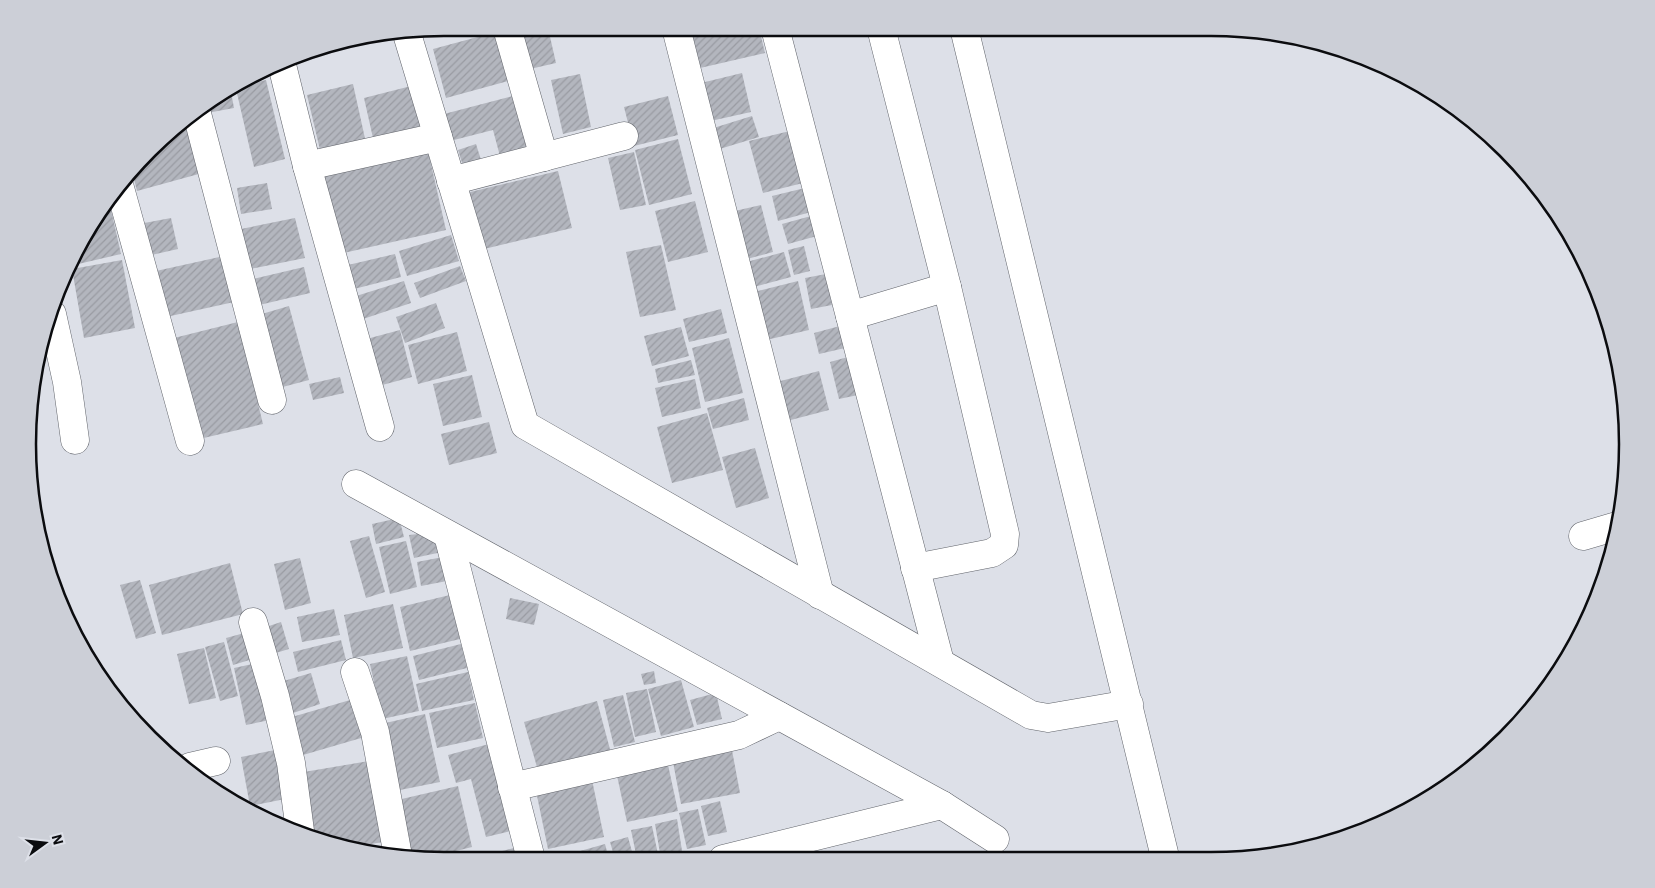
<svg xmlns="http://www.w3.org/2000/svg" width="1655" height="888" font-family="'IBM Plex Sans',sans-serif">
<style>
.building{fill:url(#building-hatch)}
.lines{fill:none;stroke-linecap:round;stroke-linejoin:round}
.minor-casing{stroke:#61646b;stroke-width:29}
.minor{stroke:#fff;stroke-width:28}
.rim{fill:none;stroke:#0b0c0f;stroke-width:2.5}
</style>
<defs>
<pattern id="building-hatch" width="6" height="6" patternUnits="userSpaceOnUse" patternTransform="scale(1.25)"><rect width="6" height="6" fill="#b3b6be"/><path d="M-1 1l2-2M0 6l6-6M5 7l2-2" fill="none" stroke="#999ba2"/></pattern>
</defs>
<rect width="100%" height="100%" fill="#dde0e8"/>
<!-- building -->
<g class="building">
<polygon points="443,28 458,28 459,30 444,34"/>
<polygon points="521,28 548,28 556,63 530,69"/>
<polygon points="702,28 759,28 765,53 700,68 691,30"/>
<polygon points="500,31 512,80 446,98 433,49"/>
<polygon points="742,73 751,112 706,122 697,84"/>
<polygon points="580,74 591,127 563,134 551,80"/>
<polygon points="266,80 285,159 254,167 236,89 245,85"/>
<polygon points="353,84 366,143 321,154 307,95"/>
<polygon points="419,84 429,124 373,138 364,98"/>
<polygon points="231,92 234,108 207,113 206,105"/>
<polygon points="517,95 531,152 501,160 493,130 450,141 444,114"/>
<polygon points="668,96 678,135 634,146 624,107"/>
<polygon points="190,114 206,172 137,191 133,175"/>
<polygon points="752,116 759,137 713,151 707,130"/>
<polygon points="790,131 803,183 763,193 749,141"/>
<polygon points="678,139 692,194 649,205 635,150"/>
<polygon points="476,144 482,163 464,169 458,150"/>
<polygon points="428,151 446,230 339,254 321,175"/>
<polygon points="634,152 646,205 620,210 608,158"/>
<polygon points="558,171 572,228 480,250 466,193"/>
<polygon points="267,183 272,209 241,214 237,188"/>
<polygon points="805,188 811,212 778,221 772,196"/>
<polygon points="109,201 121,254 74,265 98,213"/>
<polygon points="695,201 708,252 668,262 655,211"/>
<polygon points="761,205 773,252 739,261 726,213"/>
<polygon points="811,216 817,236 788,244 782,224"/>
<polygon points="171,218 178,249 147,256 139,224"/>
<polygon points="295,218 305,258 245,270 236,230"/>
<polygon points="451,235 459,261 407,276 399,251"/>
<polygon points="661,245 676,310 640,317 626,252"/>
<polygon points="804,246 810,271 794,275 788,250"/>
<polygon points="784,252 791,277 750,288 743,263"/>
<polygon points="395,254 401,277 354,289 348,265"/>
<polygon points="224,256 234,302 166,317 156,271"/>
<polygon points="122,260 135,328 84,338 72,269"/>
<polygon points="460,266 466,281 420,298 414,283"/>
<polygon points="304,267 310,293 255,306 249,280"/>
<polygon points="826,274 832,305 811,309 805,278"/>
<polygon points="404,281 411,303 360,320 353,297"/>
<polygon points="798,281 809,330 766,340 754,292"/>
<polygon points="436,303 445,328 405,343 396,317"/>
<polygon points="289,306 309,380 275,389 255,316"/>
<polygon points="721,309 727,333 689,342 683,319"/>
<polygon points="238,322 263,424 195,440 170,339"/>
<polygon points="840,326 845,348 819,354 814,333"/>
<polygon points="681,327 689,356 652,366 644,336"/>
<polygon points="400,330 412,377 371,388 359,341"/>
<polygon points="457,332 467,371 418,384 408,345"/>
<polygon points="729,338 743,393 705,402 692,348"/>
<polygon points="848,357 858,395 839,399 830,362"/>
<polygon points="691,360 695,375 658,383 655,369"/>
<polygon points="819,371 829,410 783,422 773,383"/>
<polygon points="472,375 482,417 443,426 433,384"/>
<polygon points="340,377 344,393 313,400 309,384"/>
<polygon points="695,379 701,408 662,417 655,388"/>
<polygon points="744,398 749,420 713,429 707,408"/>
<polygon points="707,413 723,470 672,483 657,427"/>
<polygon points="489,422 497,453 449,465 441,434"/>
<polygon points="755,448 769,498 736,508 722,457"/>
<polygon points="399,518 404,537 376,544 372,524"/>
<polygon points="436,532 442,552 414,558 409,535"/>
<polygon points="369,536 385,592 366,598 350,541"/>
<polygon points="406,541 417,587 390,594 379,547"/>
<polygon points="443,557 447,581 421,586 417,562"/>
<polygon points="300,558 311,603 285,610 274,564"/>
<polygon points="230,563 243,614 162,635 149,585"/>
<polygon points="140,580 156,633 136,639 120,585"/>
<polygon points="450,595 460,639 410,651 400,607"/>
<polygon points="510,598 539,604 534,625 506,619"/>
<polygon points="393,604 403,648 353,658 344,615"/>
<polygon points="334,609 340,635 302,642 297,617"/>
<polygon points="281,622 289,649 269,655 260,629"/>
<polygon points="248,632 256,658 233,665 226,638"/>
<polygon points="341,640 346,660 298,672 293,652"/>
<polygon points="224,642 238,696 220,701 205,647"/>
<polygon points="461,644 467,668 419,680 413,656"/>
<polygon points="204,648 216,698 189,704 177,654"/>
<polygon points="407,656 419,711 382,719 370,664"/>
<polygon points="257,663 270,720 246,725 234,668"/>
<polygon points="654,671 656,683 644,685 641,674"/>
<polygon points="468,672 474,700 422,711 416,684"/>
<polygon points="311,673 320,704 287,715 277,683"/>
<polygon points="681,680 694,727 661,736 648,689"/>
<polygon points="647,689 656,732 635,737 626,693"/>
<polygon points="716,693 722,719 697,725 690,700"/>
<polygon points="623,695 635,742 614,747 603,700"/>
<polygon points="357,698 368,736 303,755 292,717"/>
<polygon points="597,701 611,753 539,774 524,722"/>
<polygon points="475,703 483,738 437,748 429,713"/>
<polygon points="425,714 440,782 395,791 381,724"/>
<polygon points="489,744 511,831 486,837 471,779 456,783 448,755"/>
<polygon points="731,745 740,793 681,804 672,757"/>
<polygon points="275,750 285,799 250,806 241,757"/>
<polygon points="375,760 389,841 347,848 336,846 309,835 298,773"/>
<polygon points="667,760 678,811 627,822 616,771"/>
<polygon points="592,780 604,837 548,849 536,791"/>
<polygon points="458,786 472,847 420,860 407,858 393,801"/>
<polygon points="720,801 727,832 708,836 701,806"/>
<polygon points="698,809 706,845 687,849 679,813"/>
<polygon points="677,819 683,857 661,859 655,824"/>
<polygon points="652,826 659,859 637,859 631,830"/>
<polygon points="628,837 634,859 615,859 610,842"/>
<polygon points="605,844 609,859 567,859 566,855"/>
<polygon points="514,848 517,859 474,859 474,858"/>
</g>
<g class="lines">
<!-- minor casing -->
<g class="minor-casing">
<g id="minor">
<polyline points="507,28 544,157"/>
<polyline points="676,28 820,595"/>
<polyline points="775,28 940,662"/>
<polyline points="881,28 947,287 1005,534 1004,545 992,553 915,568"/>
<polyline points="964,28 1165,857"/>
<polyline points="407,34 525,425 1031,715 1048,718 1129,704"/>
<polyline points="282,65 307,166 380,427"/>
<polyline points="196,110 272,400"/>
<polyline points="307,166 438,137"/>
<polyline points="451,181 624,136"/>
<polyline points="120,188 190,441"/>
<polyline points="52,314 67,382 75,440"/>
<polyline points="850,316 947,287"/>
<polyline points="356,484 942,805 995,839"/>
<polyline points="448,535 531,859"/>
<polyline points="1583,536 1617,526"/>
<polyline points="253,622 275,696 291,763 300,831"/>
<polyline points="355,672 375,732 398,856"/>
<polyline points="190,767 216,761"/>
<polyline points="512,787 739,735 779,716"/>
<polyline points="723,859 942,805"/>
</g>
</g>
<!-- minor -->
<use href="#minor" class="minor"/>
</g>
<!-- crop -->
<path d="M0 0H1655V888H0ZM444 36H1211A408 408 0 0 1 1619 444V444A408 408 0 0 1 1211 852H444A408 408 0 0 1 36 444V444A408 408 0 0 1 444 36Z" fill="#cccfd7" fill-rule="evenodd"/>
<path class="rim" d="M444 36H1211A408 408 0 0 1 1619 444V444A408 408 0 0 1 1211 852H444A408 408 0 0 1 36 444V444A408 408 0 0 1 444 36Z"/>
<!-- north arrow -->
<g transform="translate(45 843) rotate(75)" stroke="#dde0e8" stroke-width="4" paint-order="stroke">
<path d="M0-4L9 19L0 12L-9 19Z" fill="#0b0c0f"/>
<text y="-8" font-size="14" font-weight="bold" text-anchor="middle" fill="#0b0c0f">N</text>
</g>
</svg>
